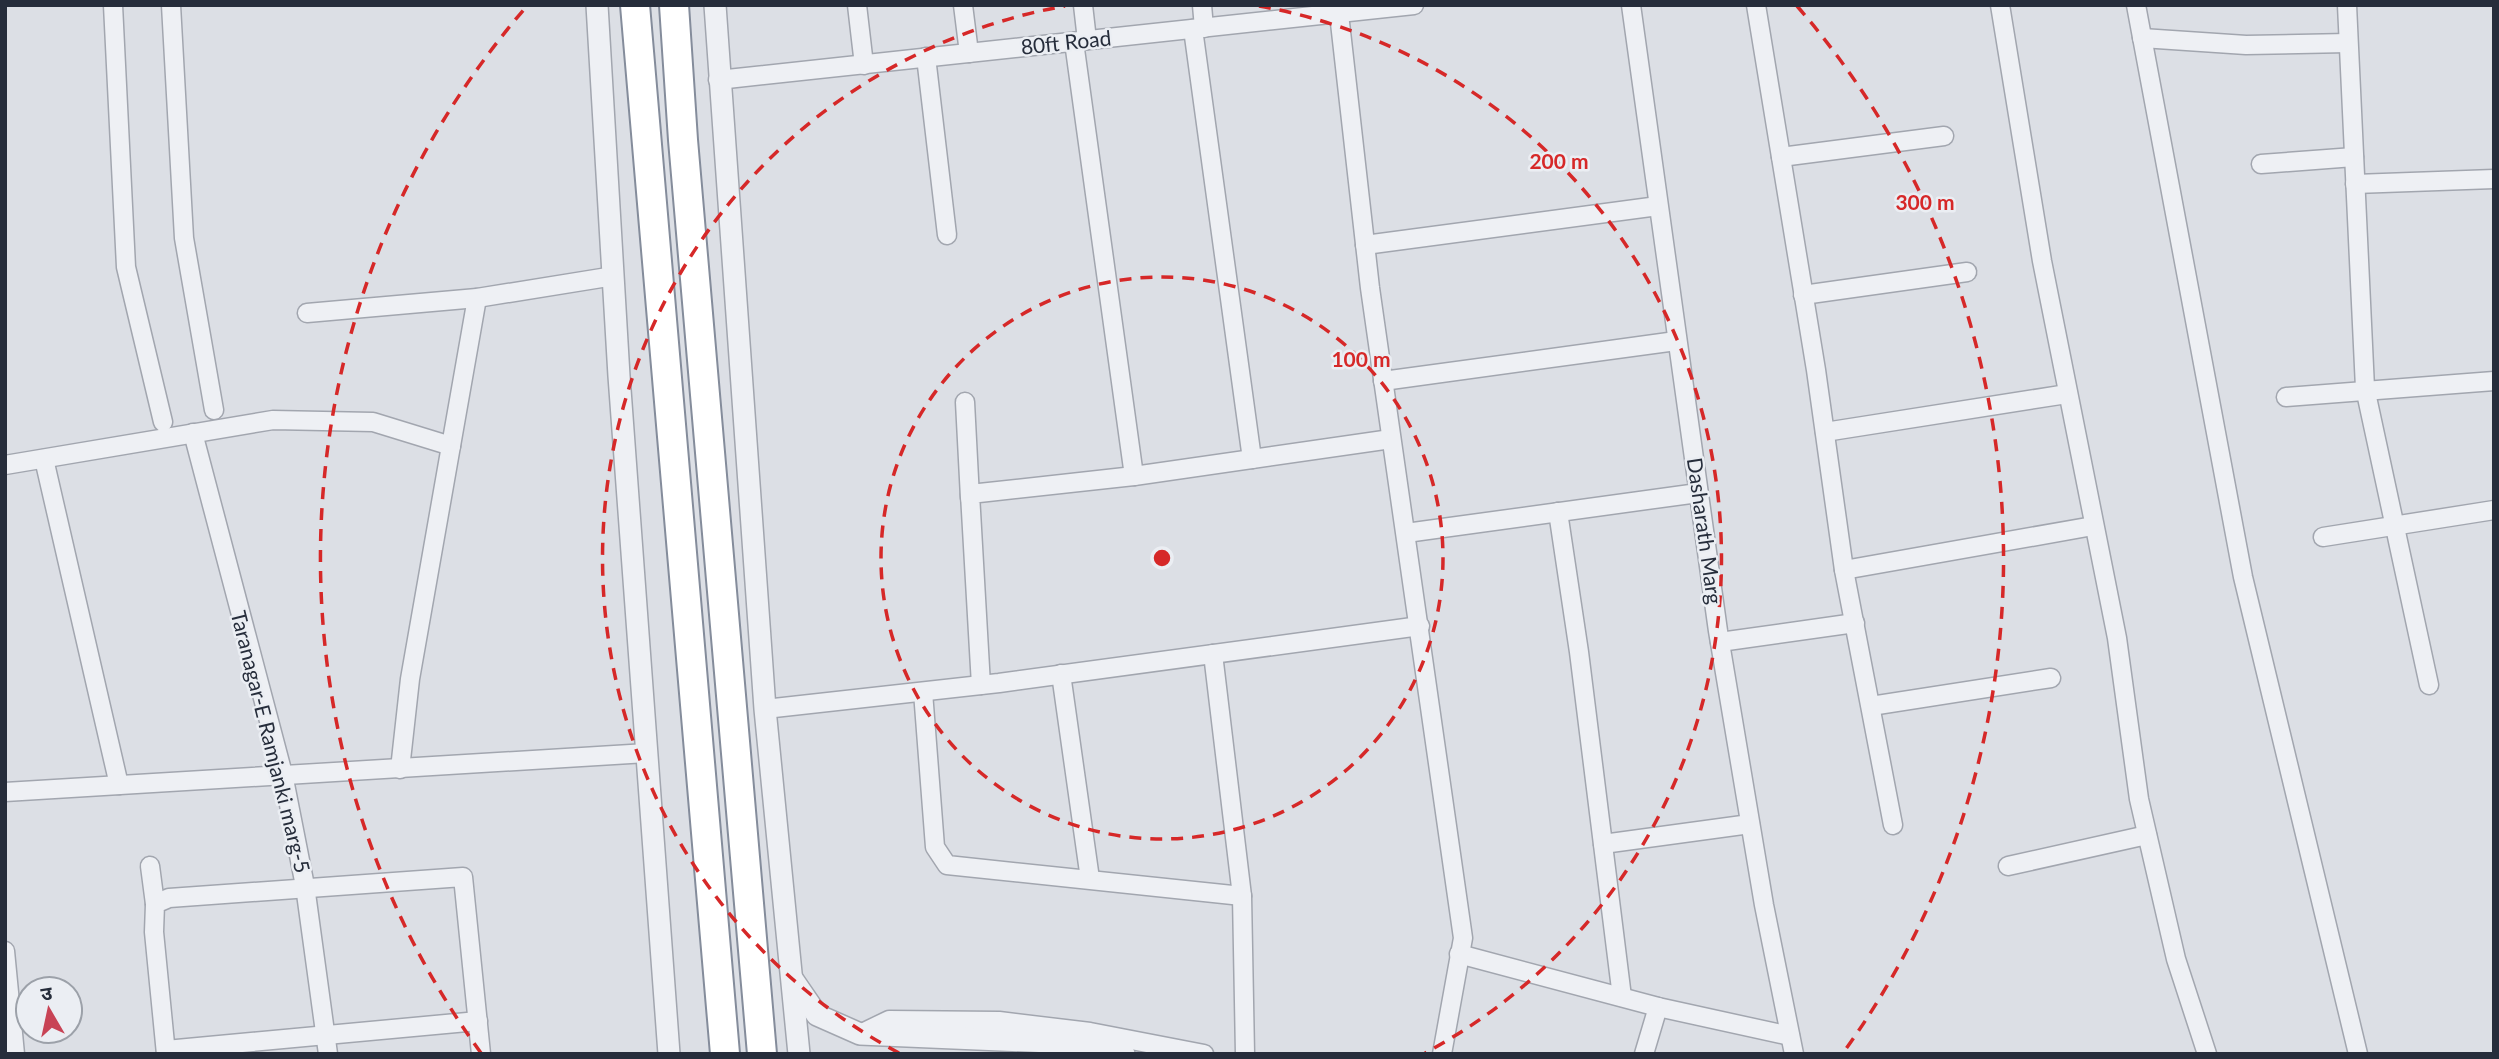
<svg xmlns="http://www.w3.org/2000/svg" width="2499" height="1059" font-family="Lato,'Noto Sans Devanagari',sans-serif">
<style>
.lines{fill:none;stroke-linecap:round;stroke-linejoin:round}
.minor-casing{stroke:#a2a6af;stroke-width:21}
.tertiary-casing{stroke:#a2a6af;stroke-width:24}
.trunk-casing{stroke:#848c9b;stroke-width:32}
.minor{stroke:#eef0f4;stroke-width:18}
.tertiary{stroke:#eef0f4;stroke-width:21}
.trunk{stroke:#fff;stroke-width:28}
.ring{fill:none;stroke:#d62828;stroke-width:3.5;stroke-dasharray:12 9}
.labels{text-anchor:middle;stroke-width:5;stroke-linejoin:round;paint-order:stroke}
.street-label{font-size:21px;fill:#262d3b;stroke:#ebeef3}
.centre{fill:#d62828;stroke:#ebeef3;stroke-width:3.5}
.ring-label{font-size:21px;text-anchor:middle;font-weight:bold;fill:#d62828;stroke:#ebeef3;stroke-width:5;stroke-linejoin:round;paint-order:stroke}
</style>
<rect width="100%" height="100%" fill="#dcdfe5"/>
<g class="lines">
<!-- minor casing -->
<g class="minor-casing">
<g id="minor">
<polyline points="113,5 126,267 163,422"/>
<polyline points="171,5 184,238 214,410"/>
<polyline points="857,5 864,65"/>
<polyline points="963,5 969,53"/>
<polyline points="1083,5 1087,40"/>
<polyline points="1202,5 1204,28"/>
<polyline points="1338,5 1370,288 1463,938 1442,1054"/>
<polyline points="1631,5 1718,631 1764,905 1794,1054"/>
<polyline points="1756,5 1816,370 1844,570 1893,825"/>
<polyline points="2000,5 2042,261 2117,638 2139,799 2176,959 2207,1054"/>
<polyline points="2136,5 2243,577 2358,1054"/>
<polyline points="2347,5 2365,388 2429,685"/>
<polyline points="1193,29 1252,459"/>
<polyline points="2142,38 2246,45 2348,43"/>
<polyline points="1074,42 1134,476"/>
<polyline points="926,57 947,235"/>
<polyline points="718,80 1414,5"/>
<polyline points="1781,157 1944,136"/>
<polyline points="2261,164 2354,157"/>
<polyline points="2355,184 2494,179"/>
<polyline points="1365,245 1658,206"/>
<polyline points="1803,295 1967,272"/>
<polyline points="307,313 477,298 614,276"/>
<polyline points="1383,381 1676,341"/>
<polyline points="2286,397 2494,381"/>
<polyline points="965,402 970,498"/>
<polyline points="1825,432 2067,394"/>
<polyline points="193,433 283,774 305,886 328,1054"/>
<polyline points="44,459 119,785"/>
<polyline points="5,465 273,420 373,422 451,446"/>
<polyline points="1558,512 1579,652 1622,997"/>
<polyline points="1406,533 1698,493"/>
<polyline points="2323,537 2494,510"/>
<polyline points="1844,570 2093,526"/>
<polyline points="1720,642 1855,623"/>
<polyline points="1213,654 1242,896 1245,1054"/>
<polyline points="1061,674 1090,879"/>
<polyline points="981,685 970,494 1134,476 1391,439"/>
<polyline points="923,692 935,847 947,865 1242,896"/>
<polyline points="1871,706 2051,678"/>
<polyline points="765,709 999,683 1420,626"/>
<polyline points="400,769 410,679 477,298"/>
<polyline points="5,792 647,753"/>
<polyline points="1603,844 1750,824"/>
<polyline points="150,866 155,904"/>
<polyline points="2008,866 2147,835"/>
<polyline points="5,951 15,1054"/>
<polyline points="1459,954 1658,1007 1790,1036"/>
<polyline points="860,1034 889,1020 999,1021 1090,1032 1204,1054"/>
<polyline points="166,1050 478,1021"/>
<polyline points="166,1054 154,932 155,904 169,898 463,877 481,1054"/>
<polyline points="1644,1054 1658,1007"/>
</g>
</g>
<!-- tertiary casing -->
<g class="tertiary-casing">
<g id="tertiary">
<polyline points="597,5 619,376 669,1054"/>
<polyline points="715,5 765,709 799,1054"/>
<polyline points="793,980 817,1015 860,1034 1051,1042 1124,1054"/>
</g>
</g>
<!-- trunk casing -->
<g class="trunk-casing">
<g id="trunk">
<polyline points="635,5 725,1054"/>
<polyline points="674,5 683,140 762,1054"/>
</g>
</g>
<!-- minor -->
<use href="#minor" class="minor"/>
<!-- tertiary -->
<use href="#tertiary" class="tertiary"/>
<!-- trunk -->
<use href="#trunk" class="trunk"/>
</g>
<!-- distance rings -->
<g class="ring">
<circle cx="1162" cy="558" r="281"/>
<path d="M899 1053A561 561 0 0 1 1065 6M1259 6A561 561 0 0 1 1425 1053"/>
<path d="M481 1053A842 842 0 0 1 527 6M1797 6A842 842 0 0 1 1843 1053"/>
</g>
<g class="labels">
<!-- street labels -->
<g class="street-label">
<text transform="translate(1066 43) rotate(-6)" y="7">80ft Road</text>
<text transform="translate(1704 531) rotate(82)" y="7">Dasharath Marg</text>
<text transform="translate(270 742) rotate(76)" y="7">Taranagar-E Ramjanki marg-5</text>
</g>
</g>
<circle cx="1162" cy="558" r="10" class="centre"/>
<g class="ring-label">
<text x="1559" y="169">200 m</text>
<text x="1925" y="210">300 m</text>
<text x="1361" y="367">100 m</text>
</g>
<!-- border -->
<rect width="2499" height="1059" fill="none" stroke="#262d3b" stroke-width="14"/>
<!-- north arrow -->
<g transform="translate(49 1010) rotate(351)"><circle r="33" fill="#ebeef3" stroke="#9ca1a9" stroke-width="2"/>
<path d="M0-5L12 26L0 18L-12 26Z" fill="#c84355"/>
<text y="-10" font-size="19" font-weight="bold" text-anchor="middle" fill="#262d3b">उ</text>
</g>
</svg>
